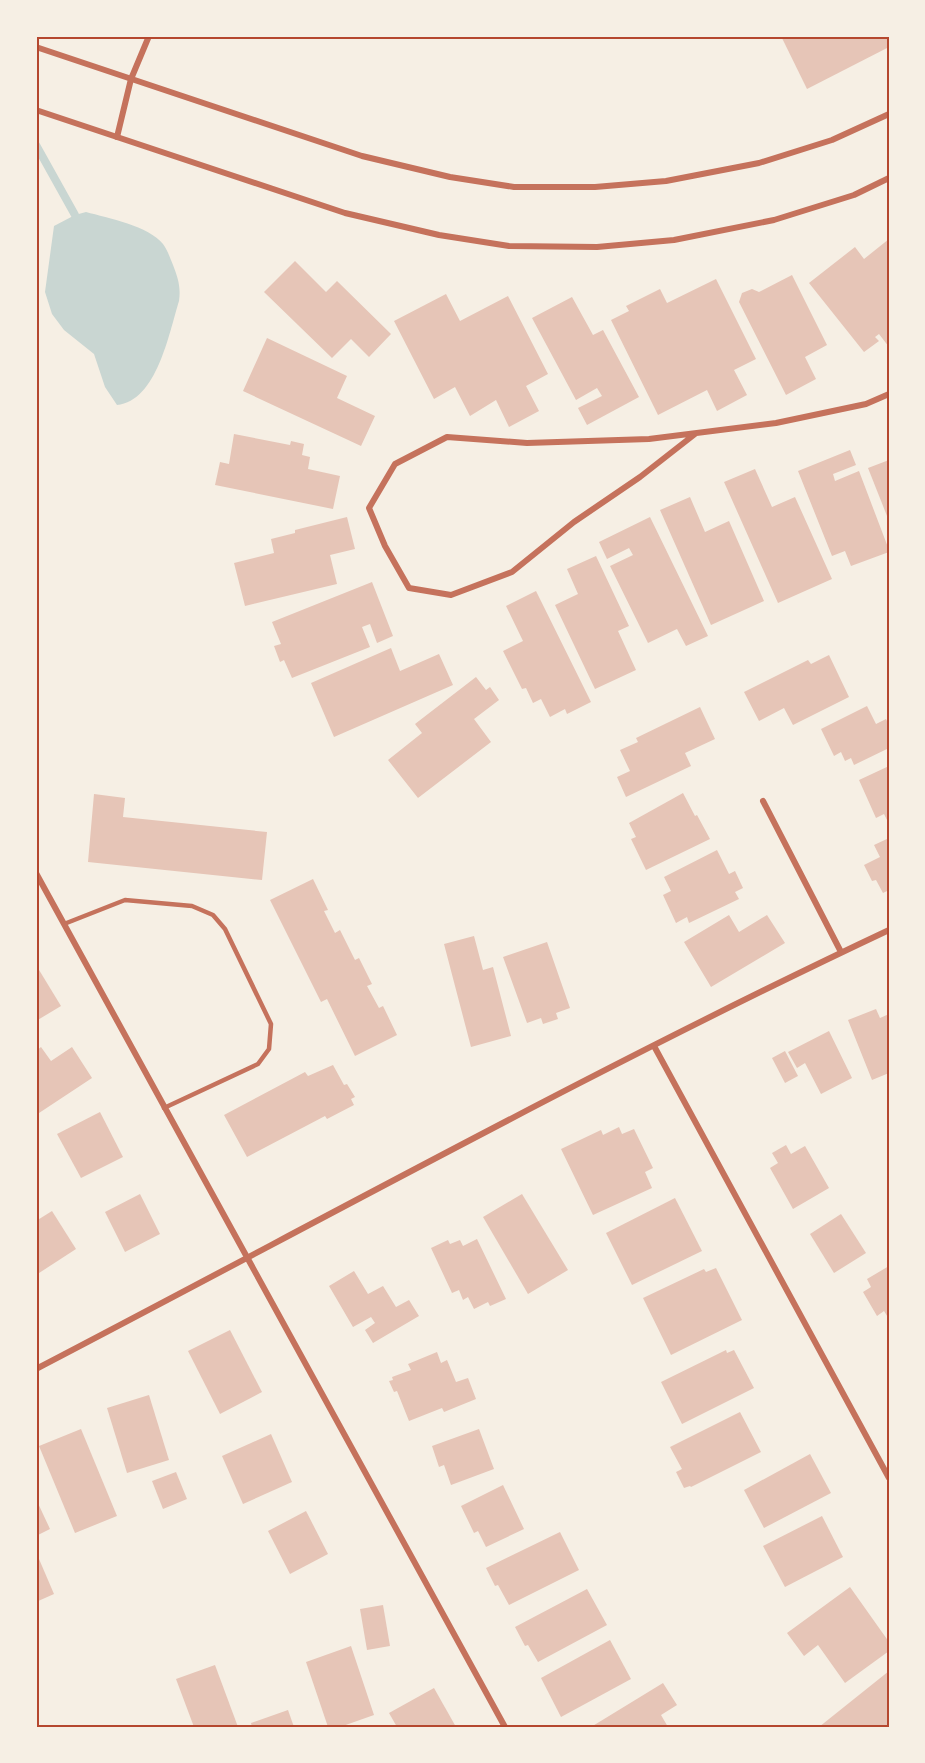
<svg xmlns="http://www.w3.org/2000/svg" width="925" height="1763" font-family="Bitter,serif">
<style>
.water{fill:#c9d6d2}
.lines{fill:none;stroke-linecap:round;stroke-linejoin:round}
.stream{stroke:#c9d6d2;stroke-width:8}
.building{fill:#e6c5b7}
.service{stroke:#c5725c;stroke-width:4.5}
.minor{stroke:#c5725c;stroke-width:6}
.neatline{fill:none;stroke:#b5482f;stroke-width:2}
</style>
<rect width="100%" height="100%" fill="#f6efe4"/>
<!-- water -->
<path class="water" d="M86 212C108 218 149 226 163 244 168 251 170 258 173 265 178 278 181 287 179 301 169 333 157 401 117 405L105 387 94 354 64 330 52 314 45 292 54 226 75 215Z"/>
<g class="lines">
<!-- stream -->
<polyline class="stream" points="36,145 75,215"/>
</g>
<!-- building -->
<g class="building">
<polygon points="781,36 889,36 889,47 807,89"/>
<polygon points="889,239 889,347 879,334 875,337 879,341 864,352 809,283 855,247 864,259"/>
<polygon points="295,261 326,292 337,281 391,334 369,357 351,339 332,358 264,292"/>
<polygon points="792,275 827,345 805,357 816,379 786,395 739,302 742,293 752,289 759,292"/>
<polygon points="716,279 756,359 734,370 747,395 717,411 707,390 658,415 611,320 629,311 626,306 660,289 667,303"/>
<polygon points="446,294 460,321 508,296 548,374 526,386 539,411 509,427 496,400 470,416 455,387 434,399 394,321"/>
<polygon points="572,297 593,335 603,330 639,397 587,425 578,408 602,396 597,388 576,400 532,318"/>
<polygon points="267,338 347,376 337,398 375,416 361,446 243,391"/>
<polygon points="234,434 290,445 291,441 304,444 302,455 310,457 308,469 340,476 333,509 215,485 220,462 229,464"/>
<polygon points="850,450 856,465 833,474 835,481 859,471 889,550 889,552 851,566 845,551 832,556 798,471"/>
<polygon points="889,460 889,521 868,468"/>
<polygon points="755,469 772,507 795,497 832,579 778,603 724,482"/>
<polygon points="690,497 705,532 729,521 764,601 711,625 660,510"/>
<polygon points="347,517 355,549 330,555 337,584 245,606 234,563 274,553 271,539 295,533 295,530"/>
<polygon points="650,517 708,636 686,646 677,629 648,643 610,566 633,555 629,548 607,559 599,542"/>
<polygon points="596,556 629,626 618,631 636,670 595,689 555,605 578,594 567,569"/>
<polygon points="372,582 393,636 377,643 370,624 362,627 370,647 292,678 284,660 280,662 274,646 281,644 272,622"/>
<polygon points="536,591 591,702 567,714 565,709 550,717 541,699 533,703 526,688 522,689 503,651 523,641 506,606"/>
<polygon points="391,648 400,671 439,654 453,685 334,737 311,683"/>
<polygon points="829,655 849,697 793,725 784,708 759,721 744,692 808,660 811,664"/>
<polygon points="476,677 486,690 490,687 499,700 474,719 491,742 418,798 388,760 422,733 415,724"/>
<polygon points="867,706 876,724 886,719 889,725 889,748 854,765 851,758 845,761 841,752 834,756 821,729"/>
<polygon points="700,707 715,739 685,753 691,766 626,797 617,777 630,771 620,750 638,742 636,738"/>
<polygon points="889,766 889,819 887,820 884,814 876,818 859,780"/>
<polygon points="683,793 695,816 697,815 710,839 646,870 631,839 636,837 629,823"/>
<polygon points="94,794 125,798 123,817 267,832 262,880 88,862"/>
<polygon points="889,838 889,890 883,893 876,880 872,881 864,865 880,857 874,845"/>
<polygon points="717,850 729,874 735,871 743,888 735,892 739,899 689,923 687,917 676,923 663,895 671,891 664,877"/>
<polygon points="313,879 328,910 324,911 335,933 340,930 355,960 359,958 372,984 367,986 379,1008 383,1006 397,1035 355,1056 327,999 321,1002 270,900"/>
<polygon points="729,915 739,932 767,915 785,943 711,987 684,942"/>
<polygon points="474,936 483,970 493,967 511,1036 471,1047 444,944"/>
<polygon points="547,942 570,1008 556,1013 558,1019 543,1024 541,1018 527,1023 503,957"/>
<polygon points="36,965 61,1006 36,1021"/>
<polygon points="876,1009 880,1018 889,1014 889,1073 872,1080 848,1020"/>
<polygon points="829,1031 852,1078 821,1094 805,1063 797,1068 788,1052"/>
<polygon points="41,1047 51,1061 72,1047 92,1078 36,1115 36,1051"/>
<polygon points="785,1051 798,1076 785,1083 772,1058"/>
<polygon points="333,1065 344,1085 347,1084 355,1097 351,1099 354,1105 327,1119 325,1116 247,1157 224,1115 305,1072 308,1076"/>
<polygon points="100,1112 123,1157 81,1178 57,1134"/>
<polygon points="619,1127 622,1134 634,1129 653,1168 645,1172 652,1188 593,1215 561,1149 601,1130 603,1135"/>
<polygon points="786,1145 791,1154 805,1146 829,1188 793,1209 770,1168 778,1163 772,1153"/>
<polygon points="140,1194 160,1234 125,1252 105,1212"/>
<polygon points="522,1194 568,1270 528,1294 483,1217"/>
<polygon points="675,1198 702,1251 632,1285 606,1233"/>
<polygon points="52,1211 76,1249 36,1275 36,1221"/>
<polygon points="841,1214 866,1253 834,1273 810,1234"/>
<polygon points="477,1239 506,1299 490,1306 488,1302 474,1309 468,1297 463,1300 459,1290 452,1293 431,1248 448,1240 450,1244 460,1240 463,1246"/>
<polygon points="889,1266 889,1319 884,1311 877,1316 863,1292 871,1287 867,1279"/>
<polygon points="716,1268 742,1320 671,1355 643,1298 704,1269 706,1272"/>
<polygon points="354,1271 368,1294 383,1286 396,1307 409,1300 419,1316 373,1343 365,1330 375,1323 371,1317 353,1327 329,1286"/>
<polygon points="230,1330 262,1392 220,1414 188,1351"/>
<polygon points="726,1350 727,1353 734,1350 754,1388 682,1424 661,1382"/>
<polygon points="437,1352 441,1363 447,1360 456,1382 468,1378 476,1399 444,1412 442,1408 409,1421 397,1391 394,1392 389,1381 393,1380 392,1377 411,1370 408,1364"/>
<polygon points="149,1395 169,1460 127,1473 107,1408"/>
<polygon points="740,1412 761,1452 691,1487 690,1486 684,1488 676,1472 682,1469 670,1447"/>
<polygon points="81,1429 117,1516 75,1533 39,1446"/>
<polygon points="479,1429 494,1469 451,1485 444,1465 439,1467 432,1446"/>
<polygon points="271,1434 292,1482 243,1504 222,1456"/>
<polygon points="810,1454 831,1493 764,1528 744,1490"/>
<polygon points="176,1472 187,1499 163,1509 152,1481"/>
<polygon points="503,1485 524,1529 486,1547 478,1531 474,1533 461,1506"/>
<polygon points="36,1499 50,1529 36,1536"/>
<polygon points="306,1511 328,1554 290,1574 268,1531"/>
<polygon points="822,1516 843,1557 785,1587 763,1546"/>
<polygon points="560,1532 579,1570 509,1605 498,1585 495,1586 486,1568"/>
<polygon points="36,1552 54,1594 36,1602"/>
<polygon points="850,1587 889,1642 889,1651 845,1683 818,1645 804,1656 787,1633"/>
<polygon points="587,1589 607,1625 538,1662 528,1645 525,1646 515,1627"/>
<polygon points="383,1605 390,1646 367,1650 360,1609"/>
<polygon points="610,1640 631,1679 561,1717 541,1678"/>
<polygon points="351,1646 374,1715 340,1727 328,1727 306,1662"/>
<polygon points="215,1665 238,1727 194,1727 176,1679"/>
<polygon points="889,1671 889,1727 819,1727"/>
<polygon points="663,1683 677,1705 661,1715 668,1727 591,1727"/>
<polygon points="434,1688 456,1727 397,1727 389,1713"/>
<polygon points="288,1710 294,1727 252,1727 251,1723"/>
</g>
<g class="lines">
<!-- service -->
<polyline class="service" points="64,924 125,900 192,906 213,915 225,929 271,1024 269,1049 258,1064 164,1108"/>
<!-- minor -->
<g class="minor">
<polyline points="36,47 362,156 450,177 514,187 595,187 666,181 759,163 832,140 889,114"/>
<polyline points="36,110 345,213 439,235 509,246 597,247 674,240 774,220 854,195 889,178"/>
<polyline points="117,137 131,79 149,36"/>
<polyline points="695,434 640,477 574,522 512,572 451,595 409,588 385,546 369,508 395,464 447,437 527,443 649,439 776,423 866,404 889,394"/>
<polyline points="763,801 841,952"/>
<polyline points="36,873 505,1727"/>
<polyline points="654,1046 889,1478"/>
<path d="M36 1369C320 1221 600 1066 889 930"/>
</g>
</g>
<!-- border -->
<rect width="925" height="1763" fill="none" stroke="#f6efe4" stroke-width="75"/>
<rect x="38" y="38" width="850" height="1688" class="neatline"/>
</svg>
